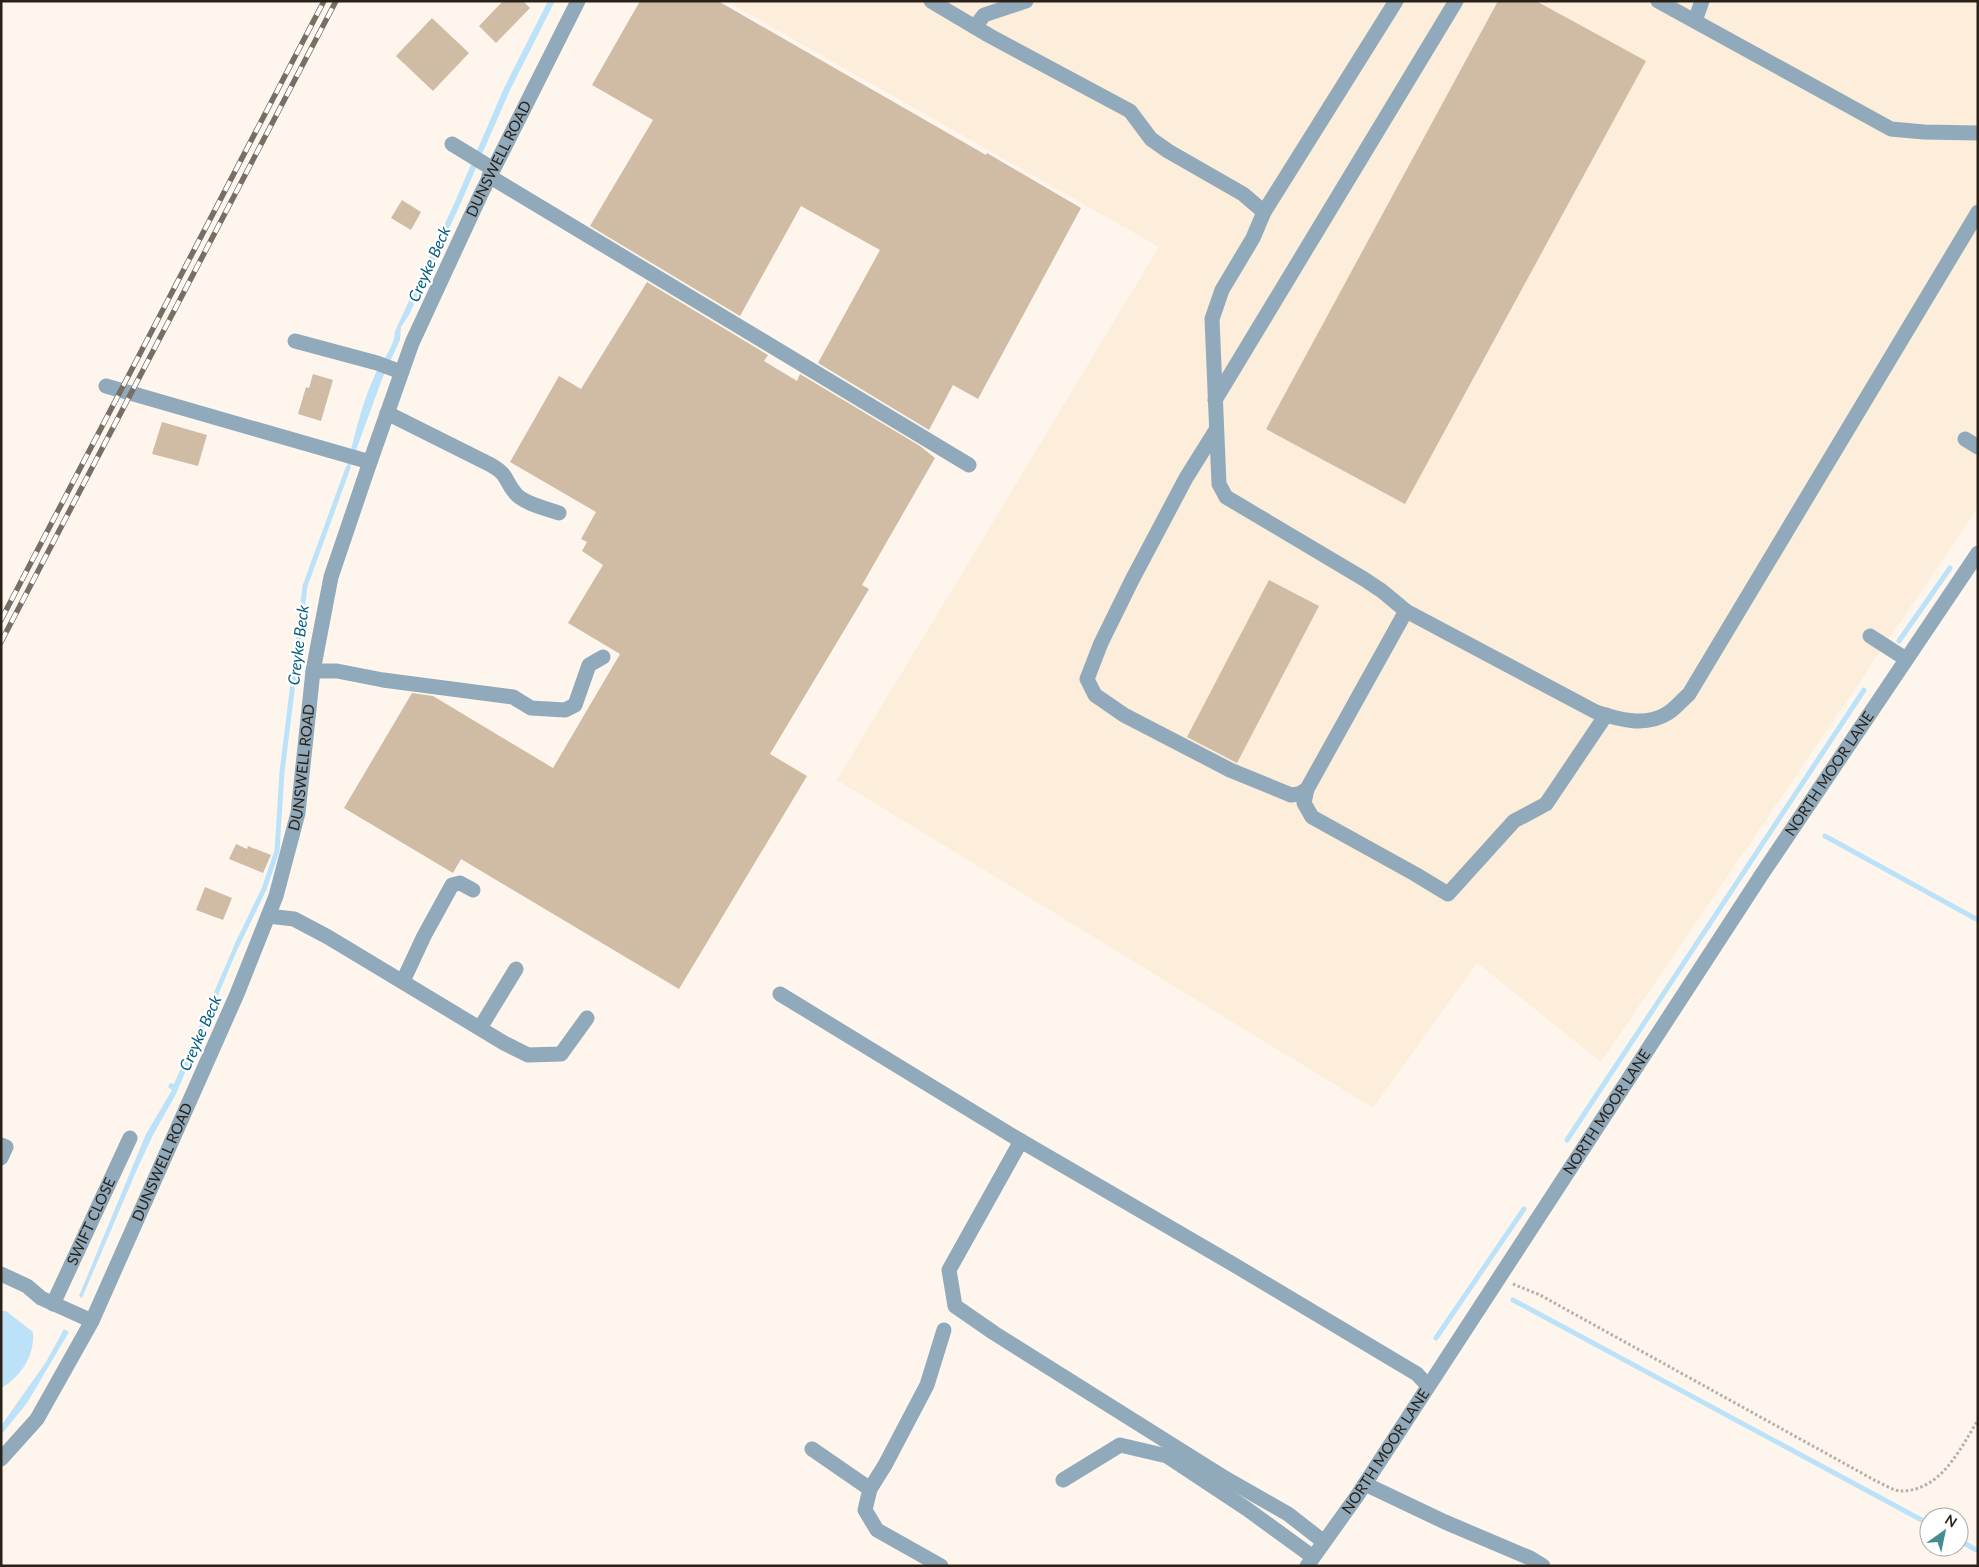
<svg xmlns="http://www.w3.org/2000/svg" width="1979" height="1567" font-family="Lato,sans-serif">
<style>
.built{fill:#fdeddb}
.water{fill:#bce2f9}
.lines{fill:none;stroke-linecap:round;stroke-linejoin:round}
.stream{stroke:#bce2f9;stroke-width:5}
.building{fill:#d0bca5}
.path{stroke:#b7afa5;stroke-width:3;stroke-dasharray:2.5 2.5;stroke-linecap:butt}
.minor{stroke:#90a9bb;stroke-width:15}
.rail-casing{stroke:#776f65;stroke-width:5.5}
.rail{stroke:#fff;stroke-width:4;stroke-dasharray:11;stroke-linecap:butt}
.labels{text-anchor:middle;stroke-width:4.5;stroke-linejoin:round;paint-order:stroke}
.street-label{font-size:15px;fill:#2a2219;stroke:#fff}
.water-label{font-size:16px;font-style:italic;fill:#045c80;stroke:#fff}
</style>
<rect width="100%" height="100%" fill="#fef6ec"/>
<!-- built -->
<polygon class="built" points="726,1 1978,1 1978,508 1601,1062 1477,963 1373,1108 837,780 1159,247"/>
<!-- water -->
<g class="water">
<path d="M548 1H555L510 90 459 207 409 315 401 327 400 340 382 379 347 475H345C353 442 360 408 374 377 381 361 394 349 395 331L454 204 504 88Z"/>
<polygon points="238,937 241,941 176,1094 153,1135 138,1167 82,1298 79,1296 146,1134 172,1090 168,1087 170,1083 174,1084"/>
<path d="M1 1311H6L33 1332C35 1355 21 1377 1 1388Z"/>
<polygon points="64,1329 69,1332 27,1403 1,1435 1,1426 46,1362"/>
</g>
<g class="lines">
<!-- stream -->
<g class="stream">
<polyline points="1899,641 1950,568"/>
<polyline points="1825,836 1978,920"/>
<polyline points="237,945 264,889 277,851 282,772 305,586 348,468"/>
<polyline points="1567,1140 1864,690"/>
<polyline points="1513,1300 1929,1524"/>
<polyline points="1436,1338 1524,1209"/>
<polyline points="1959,1540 1978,1551"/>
</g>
</g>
<!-- building -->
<g class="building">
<polygon points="503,1 523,1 530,8 496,43 479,26"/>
<polygon points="640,1 718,1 986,155 987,153 1081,208 978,399 953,385 929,430 818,363 880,250 801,206 740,316 590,226 653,120 592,85"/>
<polygon points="1498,1 1536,1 1646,61 1405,504 1266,429"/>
<polygon points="432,18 469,53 433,91 396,56"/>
<polygon points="402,200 421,212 411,230 391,218"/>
<polygon points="647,282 768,355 764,361 797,381 800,374 920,446 935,458 862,585 869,589 770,754 807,776 679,989 461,859 453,873 344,808 412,693 433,696 553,768 620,654 568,623 603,565 582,551 587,542 581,539 596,512 510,462 559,376 581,389"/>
<polygon points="313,374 333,380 321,421 298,414 306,387 309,388"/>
<polygon points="162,422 207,435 198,466 152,454"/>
<polygon points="1269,580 1319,606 1237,763 1187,737"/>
<polygon points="236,844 247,849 248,846 271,855 263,873 229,859"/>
<polygon points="205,887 232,898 223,920 196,910"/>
</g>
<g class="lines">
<!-- path -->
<path class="path" d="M1513 1284 1540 1295 1876 1481C1883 1484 1894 1491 1901 1491 1941 1491 1960 1449 1978 1420"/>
<!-- minor -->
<g class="minor">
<path d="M931 1 990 36 1130 111 1151 139 1168 151 1243 194 1264 212 1253 238 1222 290 1212 319 1219 484 1226 497 1364 579 1382 591 1406 611 1596 712C1620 720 1646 727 1668 713 1676 708 1682 700 1689 694L1978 212"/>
<polyline points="1658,1 1891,129 1924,132 1978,133"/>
<polyline points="1695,21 1702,1"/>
<polyline points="975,27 984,15 1026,1"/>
<polyline points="452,144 493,169"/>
<polyline points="489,176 969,465"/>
<polyline points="1264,212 1396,1"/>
<polyline points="295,341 377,363 401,372"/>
<polyline points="106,386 370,462"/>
<polyline points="1215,400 1456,1"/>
<path d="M387 413 491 465C510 476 504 481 516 494 523 503 548 509 559 513"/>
<polyline points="1216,430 1186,478 1132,580 1101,643 1087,679 1095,695 1124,715 1230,770 1291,795 1299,794 1307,789 1406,611"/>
<polyline points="1965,439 1978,447"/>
<polyline points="1870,636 1906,659"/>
<polyline points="313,671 337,671 383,680 513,697 531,708 565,710 575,705 589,665 603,657"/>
<polyline points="1307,789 1304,803 1312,817 1415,874 1448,894 1514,821 1546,804 1606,715"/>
<polyline points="268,916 294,919 328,937 504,1043 528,1055 561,1054 587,1018"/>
<polyline points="403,981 424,936 452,885 460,883 473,890"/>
<polyline points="780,994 1021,1141 1231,1263 1417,1374 1428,1386"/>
<polyline points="480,1028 516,969"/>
<polyline points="1021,1141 949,1270 955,1306 994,1333 1225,1478 1288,1514 1324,1542"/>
<polyline points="1,1145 6,1147 1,1158"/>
<polyline points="1,1274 27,1286 41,1298 92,1321"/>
<path id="s1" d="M53 1304 130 1138"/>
<polyline points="812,1449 870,1489 865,1510 877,1530 941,1566"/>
<path id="s2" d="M1 1459 37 1419 92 1321 237 994 276 896 298 813 313 671 331 577 370 462 412 343 481 194 578 1"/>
<polyline points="1063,1480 1120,1445 1167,1456 1247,1509 1313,1557"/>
<polyline points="1365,1484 1445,1522 1530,1558 1543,1566"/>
<polyline points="870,1489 885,1465 927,1385 944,1330"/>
<path id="s3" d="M1307 1566 1357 1496 1762 874 1978 553"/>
</g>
<!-- rail casing -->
<g class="rail-casing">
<g id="rail">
<polyline points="1,620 324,1"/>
<polyline points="1,642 336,1"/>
</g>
</g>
<!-- rail -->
<use href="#rail" class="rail"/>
</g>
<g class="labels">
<!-- street labels -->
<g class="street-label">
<text dy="5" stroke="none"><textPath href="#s2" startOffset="1405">DUNSWELL ROAD</textPath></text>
<text dy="5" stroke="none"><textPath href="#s2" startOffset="761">DUNSWELL ROAD</textPath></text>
<text dy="5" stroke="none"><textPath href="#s3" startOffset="949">NORTH MOOR LANE</textPath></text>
<text dy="5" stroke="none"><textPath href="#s3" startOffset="544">NORTH MOOR LANE</textPath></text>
<text dy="5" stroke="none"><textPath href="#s2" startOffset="340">DUNSWELL ROAD</textPath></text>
<text dy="5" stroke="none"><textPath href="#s1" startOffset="91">SWIFT CLOSE</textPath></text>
<text dy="5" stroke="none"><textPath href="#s3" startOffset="139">NORTH MOOR LANE</textPath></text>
</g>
<!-- water labels -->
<g class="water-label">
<text transform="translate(429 264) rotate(-66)" y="6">Creyke Beck</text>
<text transform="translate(298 645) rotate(-83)" y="6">Creyke Beck</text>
<text transform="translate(200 1033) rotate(-66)" y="6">Creyke Beck</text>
</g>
</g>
<!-- border -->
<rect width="1979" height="1567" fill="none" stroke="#2a2219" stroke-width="5"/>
<!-- north arrow -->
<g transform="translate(1944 1532) rotate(33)"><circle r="24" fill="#ffffff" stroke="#aaa7a3"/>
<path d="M0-4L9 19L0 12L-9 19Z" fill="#448c8f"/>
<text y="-8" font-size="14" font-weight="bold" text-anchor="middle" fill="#2a2219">N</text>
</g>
</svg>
